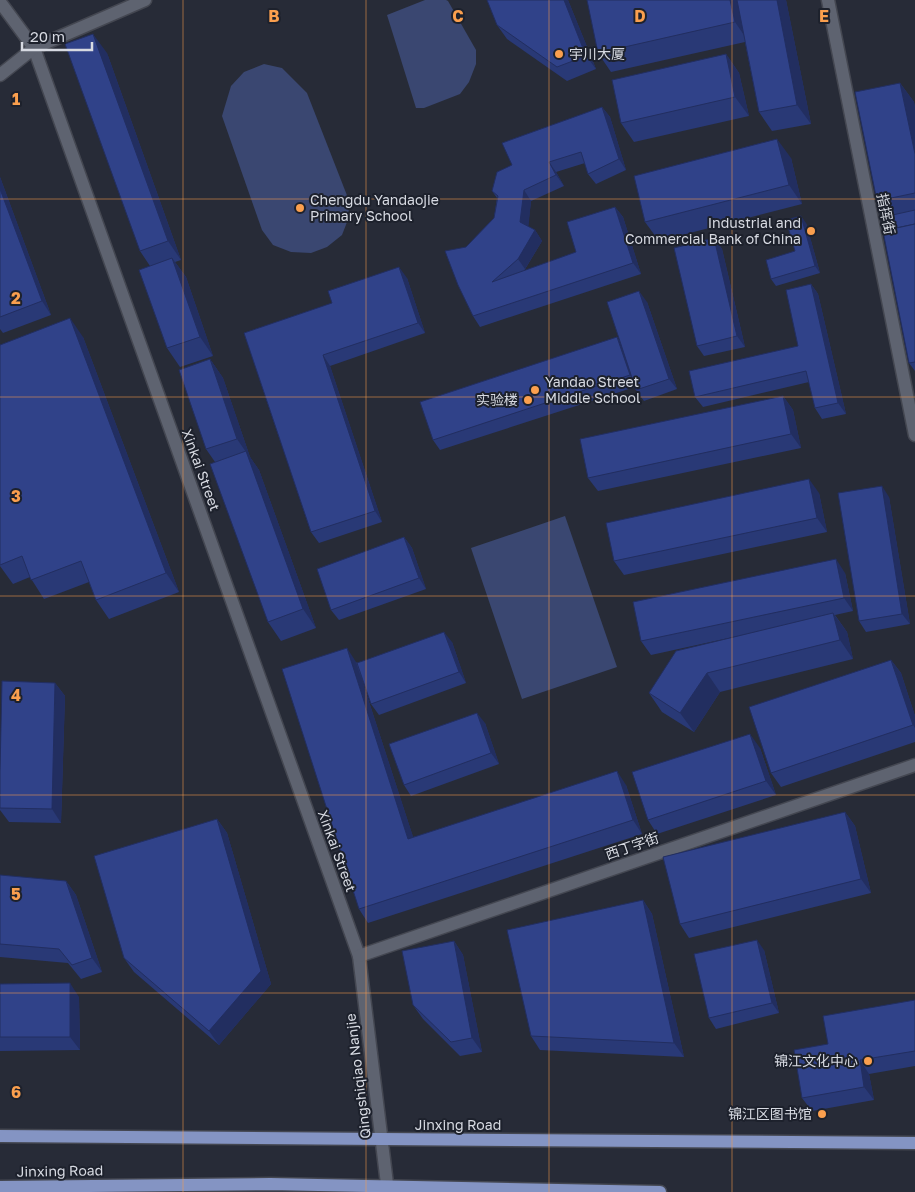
<svg xmlns="http://www.w3.org/2000/svg" width="915" height="1192" font-family="'Golos Text','Noto Sans SC',sans-serif">
<style>
.green{fill:#3a4771}
.lines{fill:none;stroke-linecap:round;stroke-linejoin:round}
.minor-casing{stroke:#444751;stroke-width:15}
.major-casing{stroke:#444751;stroke-width:15}
.minor{stroke:#5e6370;stroke-width:12}
.major{stroke:#8494c3;stroke-width:12}
.wall{fill:#293976}
.shaded-wall{fill:#222e60}
.building{fill:#304289;stroke:#222e60}
.grid{fill:none;stroke:#fa9f4e;stroke-width:1;stroke-opacity:0.55}
.poi-dot{fill:#fa9f4e;stroke:#1d212c;stroke-width:2}
.labels{text-anchor:middle;stroke-width:4;stroke-linejoin:round;paint-order:stroke}
.poi-label{font-size:14px;fill:#d7dae2;stroke:#1d212c;text-anchor:end}
.street-label{font-size:14px;fill:#d7dae2;stroke:#1d212c}
.grid-label{font-size:16px;text-anchor:middle;font-weight:bold;fill:#fa9f4e;stroke:#1d212c;stroke-width:4;stroke-linejoin:round;paint-order:stroke}
</style>
<rect width="100%" height="100%" fill="#272b37"/>
<!-- green -->
<g class="green">
<polygon points="425,0 446,0 448,1 476,50 476,64 469,82 460,94 424,108 416,108 387,15"/>
<polygon points="264,64 282,68 307,93 348,198 349,217 342,235 327,247 311,253 291,252 273,245 262,230 222,116 231,86 244,72"/>
<polygon points="565,516 617,667 522,699 471,548"/>
</g>
<g class="lines">
<!-- minor casing -->
<g class="minor-casing">
<g id="minor">
<polyline points="828,0 915,435"/>
<polyline points="0,2 34,48 359,956 388,1192"/>
<polyline points="0,75 34,48 145,0"/>
<polyline points="359,956 915,765"/>
</g>
</g>
<!-- major casing -->
<g class="major-casing">
<g id="major">
<polyline points="0,1136 915,1143"/>
<polyline points="0,1187 270,1184 660,1192"/>
</g>
</g>
<!-- minor -->
<use href="#minor" class="minor"/>
<!-- major -->
<use href="#major" class="major"/>
</g>
<!-- wall -->
<g class="wall">
<polygon points="568,0 596,69 567,81 507,39 497,25"/>
<polygon points="786,0 811,124 772,131 759,112 745,42 611,72 598,53"/>
<polygon points="107,53 181,260 175,262 186,277 213,356 180,367 167,348 150,266 140,251"/>
<polygon points="726,54 739,73 749,116 634,142 621,123"/>
<polygon points="900,83 914,102 915,108 915,371 909,363 891,229 888,216 877,201"/>
<polygon points="602,107 610,117 626,170 596,184 588,174 585,163 556,172 564,186 531,201 528,226 535,230 542,241 524,271 576,252 615,207 623,217 641,274 480,327 473,316 466,247 494,218 497,198 492,191 512,165"/>
<polygon points="791,158 802,204 659,241 645,222"/>
<polygon points="0,177 51,315 3,333 0,329"/>
<polygon points="806,223 820,273 776,286 771,279 795,251"/>
<polygon points="714,238 722,249 745,347 704,356 697,346"/>
<polygon points="407,278 425,333 330,366 382,522 319,543 311,532 244,333"/>
<polygon points="811,284 818,294 846,414 822,419 815,408 809,382 703,407 695,397 798,346"/>
<polygon points="647,302 677,389 644,401 636,390 635,387 440,450 433,440 617,337 620,341"/>
<polygon points="83,337 179,592 109,619 96,600 89,582 44,599 30,577 13,584 0,566 0,345"/>
<polygon points="210,359 223,378 250,457 259,470 316,628 281,641 268,622 215,462 206,449"/>
<polygon points="783,396 793,410 801,448 598,491 588,478"/>
<polygon points="819,493 827,532 624,575 614,561"/>
<polygon points="889,497 910,624 866,632 859,621"/>
<polygon points="404,537 412,548 426,589 339,620 331,610"/>
<polygon points="845,573 853,611 835,615 847,632 853,659 720,692 694,732 662,712 649,693 738,636 651,655 641,641"/>
<polygon points="452,642 466,683 379,715 371,704 359,671 413,837 626,785 642,834 368,923 359,909 356,662 357,663"/>
<polygon points="891,660 901,673 915,716 915,742 781,787 771,773"/>
<polygon points="55,683 65,696 61,823 9,822 0,810 0,771"/>
<polygon points="485,723 499,764 411,796 404,785"/>
<polygon points="760,748 776,795 657,834 648,820"/>
<polygon points="845,812 855,826 871,893 689,938 680,924"/>
<polygon points="217,819 227,833 271,984 219,1045 134,972 124,958"/>
<polygon points="0,875 66,881 76,895 102,972 81,979 68,963 0,957"/>
<polygon points="643,900 652,914 684,1057 540,1050 531,1036"/>
<polygon points="454,941 463,955 482,1052 460,1056 423,1019 413,1005"/>
<polygon points="764,950 779,1013 716,1029 709,1018"/>
<polygon points="0,984 79,997 80,1050 0,1051"/>
<polygon points="915,1000 915,1066 869,1074 874,1100 812,1111 802,1098 828,1044"/>
</g>
<!-- shaded-wall -->
<g class="shaded-wall">
<polygon points="564,0 568,0 596,69 586,56"/>
<polygon points="730,0 739,0 748,41 735,22"/>
<polygon points="777,0 786,0 811,124 797,105"/>
<polygon points="93,34 107,53 181,260 168,241"/>
<polygon points="726,54 739,73 749,116 735,97"/>
<polygon points="900,83 914,102 915,108 915,154"/>
<polygon points="602,107 610,117 626,170 619,159"/>
<polygon points="777,139 791,158 802,204 789,185"/>
<polygon points="549,162 556,172 564,186 556,175"/>
<polygon points="0,177 51,315 42,301 0,189"/>
<polygon points="524,190 531,201 528,232 520,222"/>
<polygon points="615,207 623,217 641,274 633,263"/>
<polygon points="801,216 806,223 820,273 815,266"/>
<polygon points="535,230 542,241 525,269 518,259"/>
<polygon points="714,238 722,249 745,347 737,336"/>
<polygon points="172,258 186,277 213,356 200,337"/>
<polygon points="399,267 407,278 425,333 418,323"/>
<polygon points="811,284 818,294 846,414 838,403"/>
<polygon points="639,291 647,302 677,389 669,379"/>
<polygon points="70,318 83,337 179,592 166,573"/>
<polygon points="617,337 625,348 637,386 630,375"/>
<polygon points="323,355 330,366 382,522 375,511"/>
<polygon points="210,359 223,378 250,457 259,470 316,628 303,609 246,452 237,439"/>
<polygon points="783,396 793,410 801,448 791,434"/>
<polygon points="809,479 819,493 827,532 817,518"/>
<polygon points="882,486 889,497 910,624 902,614"/>
<polygon points="404,537 412,548 426,589 419,578"/>
<polygon points="836,559 845,573 853,611 844,598"/>
<polygon points="833,613 847,632 853,659 840,640"/>
<polygon points="444,632 452,642 466,683 459,672"/>
<polygon points="347,648 356,662 418,852 408,839"/>
<polygon points="891,660 901,673 915,716 915,728 913,725"/>
<polygon points="707,673 720,692 694,732 680,713"/>
<polygon points="55,683 65,696 61,823 52,809"/>
<polygon points="477,713 485,723 499,764 491,753"/>
<polygon points="750,734 760,748 776,795 766,781"/>
<polygon points="617,771 626,785 642,834 633,820"/>
<polygon points="845,812 855,826 871,893 861,879"/>
<polygon points="217,819 227,833 271,984 219,1045 209,1031"/>
<polygon points="66,881 76,895 102,972 92,958"/>
<polygon points="643,900 652,914 684,1057 674,1043"/>
<polygon points="757,940 764,950 779,1013 772,1003"/>
<polygon points="454,941 463,955 482,1052 472,1038"/>
<polygon points="70,983 79,997 80,1050 70,1037"/>
<polygon points="860,1060 869,1074 874,1100 864,1087"/>
</g>
<!-- building -->
<g class="building">
<polygon points="487,0 564,0 586,56 557,67 497,25"/>
<polygon points="587,0 730,0 735,22 598,53"/>
<polygon points="737,0 777,0 797,105 759,112"/>
<polygon points="93,34 168,241 140,251 65,44"/>
<polygon points="726,54 735,97 621,123 612,80"/>
<polygon points="900,83 915,154 915,193 877,201 855,92"/>
<polygon points="602,107 619,159 588,174 581,152 549,162 556,175 524,190 520,222 535,230 518,259 492,282 576,252 567,222 615,207 633,263 473,316 458,285 445,251 466,247 494,218 498,196 492,191 497,172 512,165 502,143"/>
<polygon points="777,139 789,185 645,222 634,176"/>
<polygon points="0,189 42,301 0,317"/>
<polygon points="915,210 915,224 891,229 888,216"/>
<polygon points="801,216 815,266 771,279 766,260 795,251 786,220"/>
<polygon points="915,224 915,362 909,363 883,231"/>
<polygon points="714,238 737,336 697,346 674,248"/>
<polygon points="172,258 200,337 167,348 139,270"/>
<polygon points="399,267 418,323 323,355 375,511 311,532 244,333 332,303 328,291"/>
<polygon points="811,284 838,403 815,408 806,371 695,397 689,371 798,346 786,290"/>
<polygon points="639,291 669,379 636,390 607,302"/>
<polygon points="70,318 166,573 96,600 81,561 31,580 22,556 0,565 0,345"/>
<polygon points="617,337 630,375 433,440 420,402"/>
<polygon points="210,359 237,439 206,449 179,370"/>
<polygon points="783,396 791,434 588,478 580,439"/>
<polygon points="246,451 303,609 268,622 210,464"/>
<polygon points="809,479 817,518 614,561 606,523"/>
<polygon points="882,486 902,614 859,621 838,493"/>
<polygon points="404,537 419,578 331,610 317,569"/>
<polygon points="836,559 844,598 641,641 633,602"/>
<polygon points="833,613 840,640 707,673 680,713 649,693 676,651"/>
<polygon points="444,632 459,672 371,704 357,663"/>
<polygon points="347,648 408,839 617,771 633,820 359,909 282,669"/>
<polygon points="891,660 913,725 771,773 749,707"/>
<polygon points="2,681 55,683 52,809 0,808 0,771"/>
<polygon points="477,713 491,753 404,785 389,744"/>
<polygon points="750,734 766,781 648,820 632,772"/>
<polygon points="845,812 861,879 680,924 663,857"/>
<polygon points="217,819 261,971 209,1031 124,958 94,856"/>
<polygon points="0,875 66,881 92,958 72,965 59,949 0,944"/>
<polygon points="643,900 674,1043 531,1036 507,930"/>
<polygon points="757,940 772,1003 709,1018 694,954"/>
<polygon points="454,941 472,1038 451,1042 413,1005 402,951"/>
<polygon points="70,983 70,1037 0,1037 0,984"/>
<polygon points="915,1000 915,1051 860,1060 864,1087 802,1098 794,1050 828,1044 823,1016"/>
</g>
<!-- grid -->
<path class="grid" d="M183 0V1192M366 0V1192M549 0V1192M732 0V1192M0 199H915M0 397H915M0 596H915M0 795H915M0 993H915"/>
<!-- markers -->
<g class="poi-dot">
<circle cx="559" cy="54" r="5"/>
<circle cx="300" cy="208" r="5"/>
<circle cx="811" cy="231" r="5"/>
<circle cx="535" cy="390" r="5"/>
<circle cx="528" cy="400" r="5"/>
<circle cx="868" cy="1061" r="5"/>
<circle cx="822" cy="1114" r="5"/>
</g>
<g class="labels">
<!-- poi labels -->
<g class="poi-label">
<text x="569" y="59" text-anchor="start">宇川大厦</text>
<text x="310" y="205" text-anchor="start">Chengdu Yandaojie<tspan x="310" dy="16">Primary School</tspan></text>
<text x="801" y="228">Industrial and<tspan x="801" dy="16">Commercial Bank of China</tspan></text>
<text x="545" y="387" text-anchor="start">Yandao Street<tspan x="545" dy="16">Middle School</tspan></text>
<text x="518" y="405">实验楼</text>
<text x="858" y="1066">锦江文化中心</text>
<text x="812" y="1119">锦江区图书馆</text>
</g>
<!-- street labels -->
<g class="street-label">
<text transform="translate(886 214) rotate(79)" y="5">指挥街</text>
<text transform="translate(201 470) rotate(70)" y="5">Xinkai Street</text>
<text transform="translate(632 846) rotate(-19)" y="5">西丁字街</text>
<text transform="translate(337 851) rotate(70)" y="5">Xinkai Street</text>
<text transform="translate(358 1076) rotate(-97)" y="5">Qingshiqiao Nanjie</text>
<text x="458" y="1130">Jinxing Road</text>
<text transform="translate(60 1171) rotate(-1)" y="5">Jinxing Road</text>
</g>
</g>
<g class="grid-label">
<text x="274" y="22">B</text>
<text x="458" y="22">C</text>
<text x="640" y="22">D</text>
<text x="824" y="22">E</text>
<text x="16" y="105">1</text>
<text x="16" y="304">2</text>
<text x="16" y="502">3</text>
<text x="16" y="701">4</text>
<text x="16" y="900">5</text>
<text x="16" y="1098">6</text>
</g>
<!-- scale -->
<path d="M22 42v8h70v-8" fill="none" stroke="#d7dae2" stroke-width="2.5"/>
<text x="30" y="42" font-size="15" fill="#d7dae2" stroke="#1d212c" stroke-width="4" paint-order="stroke">20 m</text>
</svg>
